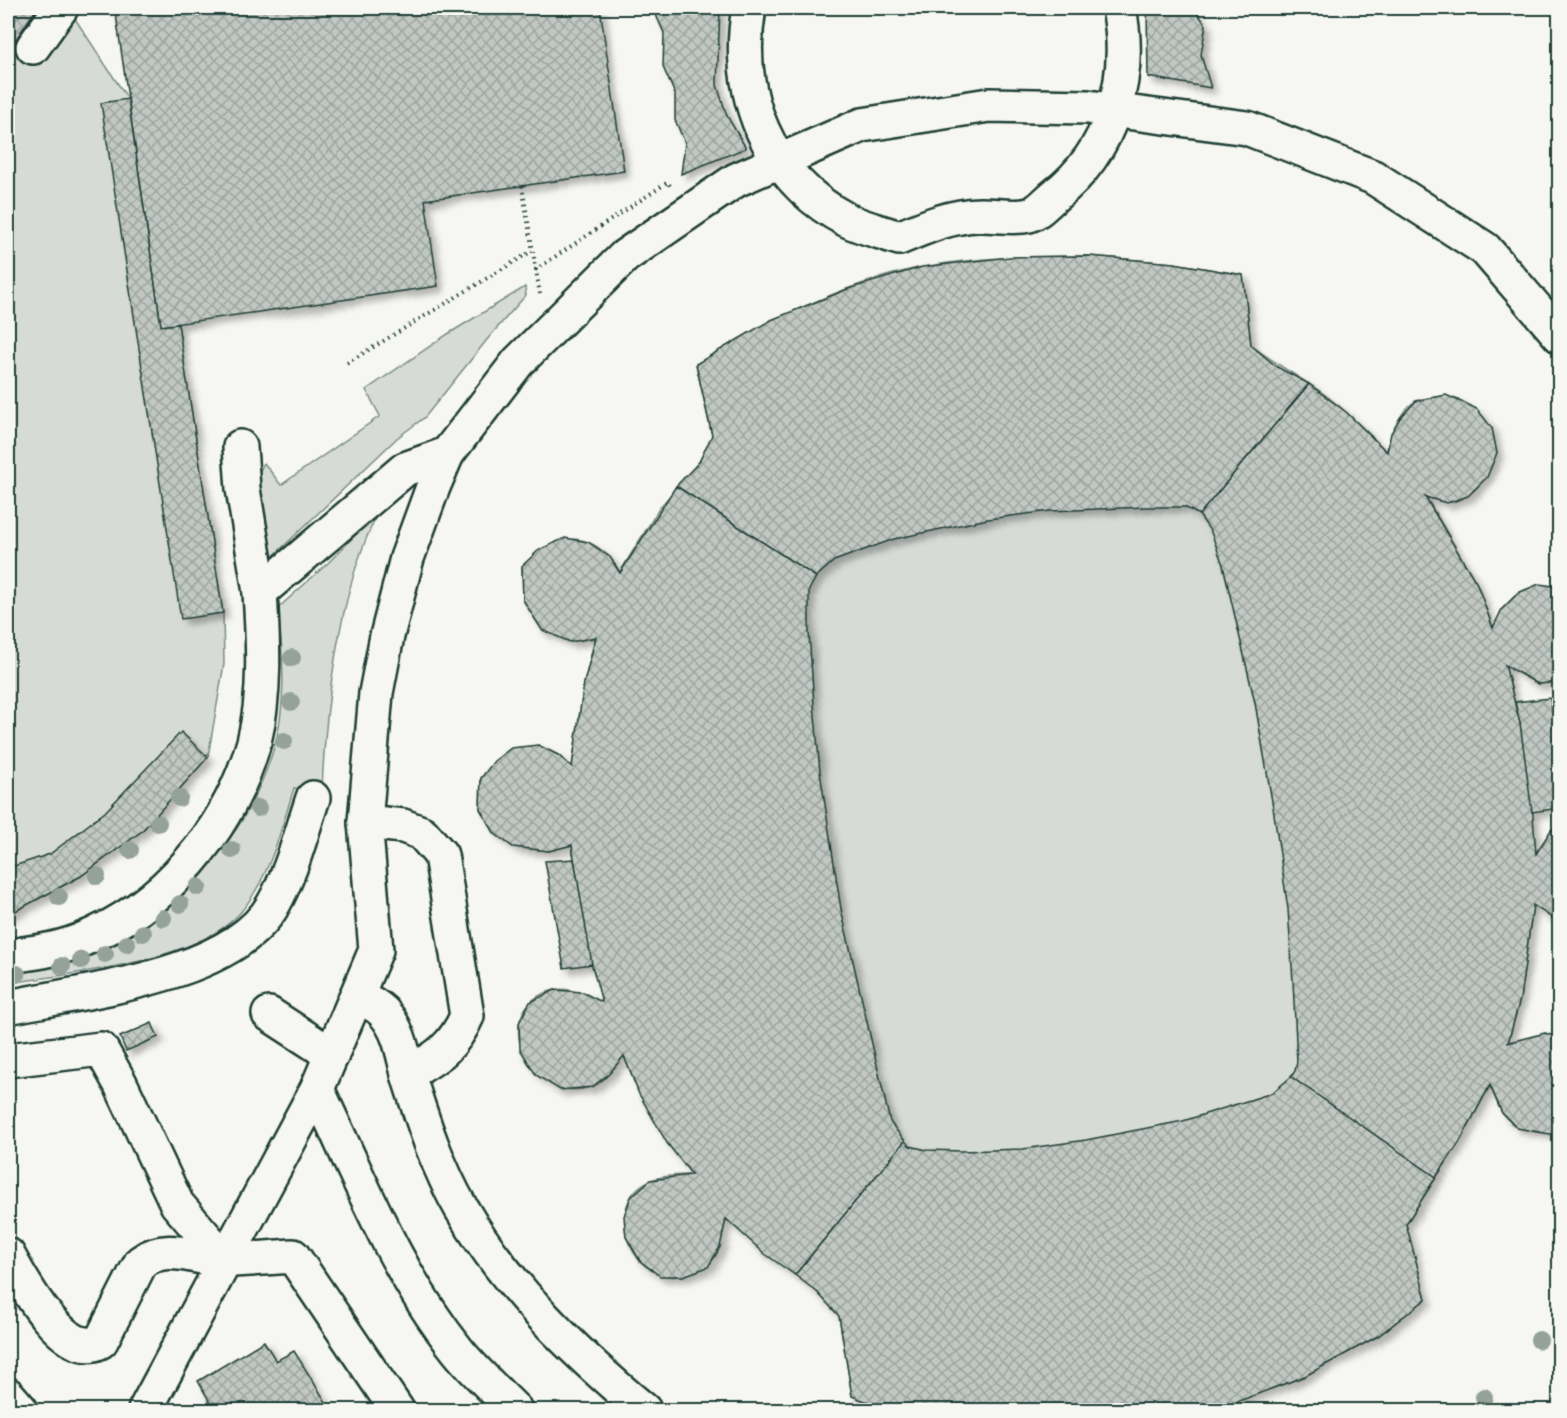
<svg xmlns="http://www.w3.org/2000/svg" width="1567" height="1418" font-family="Delius,sans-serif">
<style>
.green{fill:#d6dbd6;stroke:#7a8c85;stroke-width:1.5}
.building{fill:url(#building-cross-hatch);stroke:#1f3d34;stroke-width:1.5;filter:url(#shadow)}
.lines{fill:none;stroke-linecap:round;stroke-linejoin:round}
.minor-casing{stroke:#1f3d34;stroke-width:38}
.path{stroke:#1f3d34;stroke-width:4;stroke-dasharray:1.5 4.5;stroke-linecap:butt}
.minor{stroke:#f6f6f2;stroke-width:33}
.tree{fill:#94a29b}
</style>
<defs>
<pattern id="building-cross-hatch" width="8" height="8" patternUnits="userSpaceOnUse" patternTransform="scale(1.5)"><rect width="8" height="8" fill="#c1c8c3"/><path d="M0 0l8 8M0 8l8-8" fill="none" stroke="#9ca49f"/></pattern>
<filter id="shadow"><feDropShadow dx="5.5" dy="5.5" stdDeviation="3" flood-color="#0004"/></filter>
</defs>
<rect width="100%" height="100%" fill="#f6f6f2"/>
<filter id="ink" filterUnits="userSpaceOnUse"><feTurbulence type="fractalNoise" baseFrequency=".0167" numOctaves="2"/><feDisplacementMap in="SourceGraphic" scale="12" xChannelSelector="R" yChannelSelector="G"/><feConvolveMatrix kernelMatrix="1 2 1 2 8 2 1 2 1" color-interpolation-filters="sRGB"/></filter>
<g filter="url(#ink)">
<!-- green -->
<g class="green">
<polygon points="8,8 68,8 128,99 161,326 178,324 223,613 224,664 208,757 142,831 81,876 8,915"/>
<path d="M1088 256 1174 263 1243 275 1251 345C1270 360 1289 371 1309 384 1338 402 1362 427 1386 451 1393 434 1398 411 1416 401 1419 399 1425 399 1429 398 1479 388 1518 445 1479 485 1471 494 1461 502 1448 502 1441 503 1432 498 1426 497L1477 584 1493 627C1512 598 1520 581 1559 587V682L1538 684 1505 666 1520 723 1536 853 1551 830 1560 826 1559 923 1533 905 1520 999 1508 1042 1545 1033 1559 1038V1131C1540 1136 1514 1130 1502 1113 1497 1105 1494 1094 1490 1086L1459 1143 1406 1224 1426 1299 1378 1336 1305 1376 1215 1410H889L852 1396 839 1316 817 1292 726 1219C721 1235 722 1253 708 1265 705 1269 697 1271 691 1273 632 1295 598 1202 651 1180 663 1175 679 1176 692 1174L639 1094 624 1056C614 1066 605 1083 591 1087 526 1107 486 1006 554 990 571 986 587 997 602 1002L578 889 572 845 549 851 513 847 495 834 480 809 481 778 538 745 558 755 572 767 584 683 595 638 570 642 542 630 523 600 522 566C549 540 579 526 609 557 614 561 617 568 620 572L660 507 699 462 712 436 696 364C767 322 842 283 923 267 977 257 1033 256 1088 256Z"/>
<polygon points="525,287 526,295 490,336 425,417 397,438 267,562 253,484 264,463 281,485 380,416 366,390 448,334"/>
<path d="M379 511C340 584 324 711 322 795L294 788C281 830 269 879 240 913 197 962 70 974 8 983V973C55 968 99 954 140 929 172 910 209 865 232 835 247 816 265 777 272 754 287 709 284 654 277 609L328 563Z"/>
</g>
<!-- building -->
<g class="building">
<polygon points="8,8 37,8 16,39 8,33"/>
<polygon points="115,8 600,8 624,171 425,200 438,286 161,326"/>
<polygon points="653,8 720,8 717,85 727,116 746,148 681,174 685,143 675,120 675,94 663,67 664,33"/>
<polygon points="1147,8 1194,8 1206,25 1201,55 1211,88 1148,77"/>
<polygon points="128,99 161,326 178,324 223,613 181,619 101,103"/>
<polygon points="1088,256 1174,263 1243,275 1251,345 1277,367 1309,384 1199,515 1185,507 1146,507 1050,511 988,519 894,539 834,561 816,577 676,486 699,462 712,435 696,364 771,320 848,289 922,267 1010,257"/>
<polygon points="1309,384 1346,412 1387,452 1391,433 1400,418 1416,401 1446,395 1477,409 1492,428 1497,453 1487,477 1468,496 1447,503 1425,497 1477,584 1493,628 1502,609 1518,593 1539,584 1560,587 1560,682 1538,684 1505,665 1520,723 1531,791 1536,854 1551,830 1560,826 1560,923 1533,905 1520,999 1508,1043 1545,1033 1560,1038 1560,1131 1550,1134 1517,1128 1502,1113 1490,1085 1459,1143 1436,1177 1291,1077 1295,1071 1297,1062 1293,981 1288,909 1273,807 1255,703 1223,565 1211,532 1199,515"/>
<polygon points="676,486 816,577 809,590 809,633 814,704 820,772 841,909 890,1122 905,1141 795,1275 765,1254 726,1219 720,1247 708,1267 683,1276 660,1276 640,1261 626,1237 624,1216 631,1197 650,1180 692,1175 667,1143 639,1094 624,1056 609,1074 592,1087 560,1090 536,1075 520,1049 519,1023 530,1002 555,990 582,992 602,1002 588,951 572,845 549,851 513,847 495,834 480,809 481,778 494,761 511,748 538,745 558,755 572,767 584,683 596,637 570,642 542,630 523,600 522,566 539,550 565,538 588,542 610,557 620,573"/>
<polygon points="1550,698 1560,754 1560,808 1532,812 1520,723 1515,702"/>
<polygon points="181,732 208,757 142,831 81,876 8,915 8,868 50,854 105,812"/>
<polygon points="574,859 592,964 564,968 545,861"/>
<polygon points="152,1023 158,1037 126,1051 120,1037"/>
<polygon points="1291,1077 1436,1177 1406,1224 1426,1299 1378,1336 1305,1376 1215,1410 889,1410 852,1396 839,1316 817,1292 795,1275 905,1141 910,1146 927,1150 961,1151 1023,1149 1086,1140 1183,1121 1272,1093"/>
<polygon points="264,1341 276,1361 294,1351 331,1410 201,1410 211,1404 198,1381"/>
</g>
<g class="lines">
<!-- minor casing -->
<g class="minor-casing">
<g id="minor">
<path d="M749 8C734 93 768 179 847 220 863 228 883 232 899 238 925 227 950 216 978 215 994 214 1013 219 1029 215 1037 213 1047 202 1054 196 1112 151 1133 78 1119 8"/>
<polyline points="33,47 61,8"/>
<polyline points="240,447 243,489 260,592"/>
<path d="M365 822 403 826 422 833 441 855 467 1016C453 1048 437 1057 408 1074"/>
<path d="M8 956C32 953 56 950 79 941 164 908 230 829 254 742 266 694 263 641 260 592L405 469 447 454"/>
<path d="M359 996C367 1001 379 1006 385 1014 402 1034 403 1058 410 1081 424 1125 438 1168 461 1208 507 1287 575 1353 644 1410"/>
<path d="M8 1007C84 991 232 977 273 905 292 872 301 833 313 798"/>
<polyline points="269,1014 332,1055"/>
<polyline points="8,1060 101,1049 120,1083 177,1204 225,1260"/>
<path d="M317 1089C360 1179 395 1272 458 1351 475 1372 496 1391 515 1410"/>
<path d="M8 1255C22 1281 65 1362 101 1341L141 1262C167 1242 198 1260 227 1260 249 1260 271 1257 293 1256L397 1410"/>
<polyline points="8,1395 21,1410"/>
<polyline points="145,1410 317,1089 376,950 365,822 376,693 387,636 407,558 433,487 447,454 518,362 625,256 736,180 862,125 989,105 1088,107 1247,128 1373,177 1485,249 1560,336"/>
</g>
</g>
<!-- path -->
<g class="path">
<polyline points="522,186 540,294"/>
<polyline points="535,270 668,182 670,186"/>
<polyline points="347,363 532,251"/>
</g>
<!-- minor -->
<use href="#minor" class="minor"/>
</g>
<!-- trees -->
<g class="tree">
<circle cx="292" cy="658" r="9"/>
<circle cx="291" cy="702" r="9"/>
<circle cx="284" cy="741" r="9"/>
<circle cx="179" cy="798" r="9"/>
<circle cx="258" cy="808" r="9"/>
<circle cx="158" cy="823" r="9"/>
<circle cx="130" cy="850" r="9"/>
<circle cx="232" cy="850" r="9"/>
<circle cx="97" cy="876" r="9"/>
<circle cx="198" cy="887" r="9"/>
<circle cx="59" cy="897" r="9"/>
<circle cx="180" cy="904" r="9"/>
<circle cx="163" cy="918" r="9"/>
<circle cx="143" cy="933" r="9"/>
<circle cx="127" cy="944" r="9"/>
<circle cx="105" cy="954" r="9"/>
<circle cx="81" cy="960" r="9"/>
<circle cx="62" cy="966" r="9"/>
<circle cx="17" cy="974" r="9"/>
<circle cx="1539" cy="1340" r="9"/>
<circle cx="1484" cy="1397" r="9"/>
</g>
</g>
<!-- margin -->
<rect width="1567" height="1418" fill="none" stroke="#f6f6f2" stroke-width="30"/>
<rect x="15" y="15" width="1537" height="1388" fill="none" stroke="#1f3d34" stroke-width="2" filter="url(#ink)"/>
</svg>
